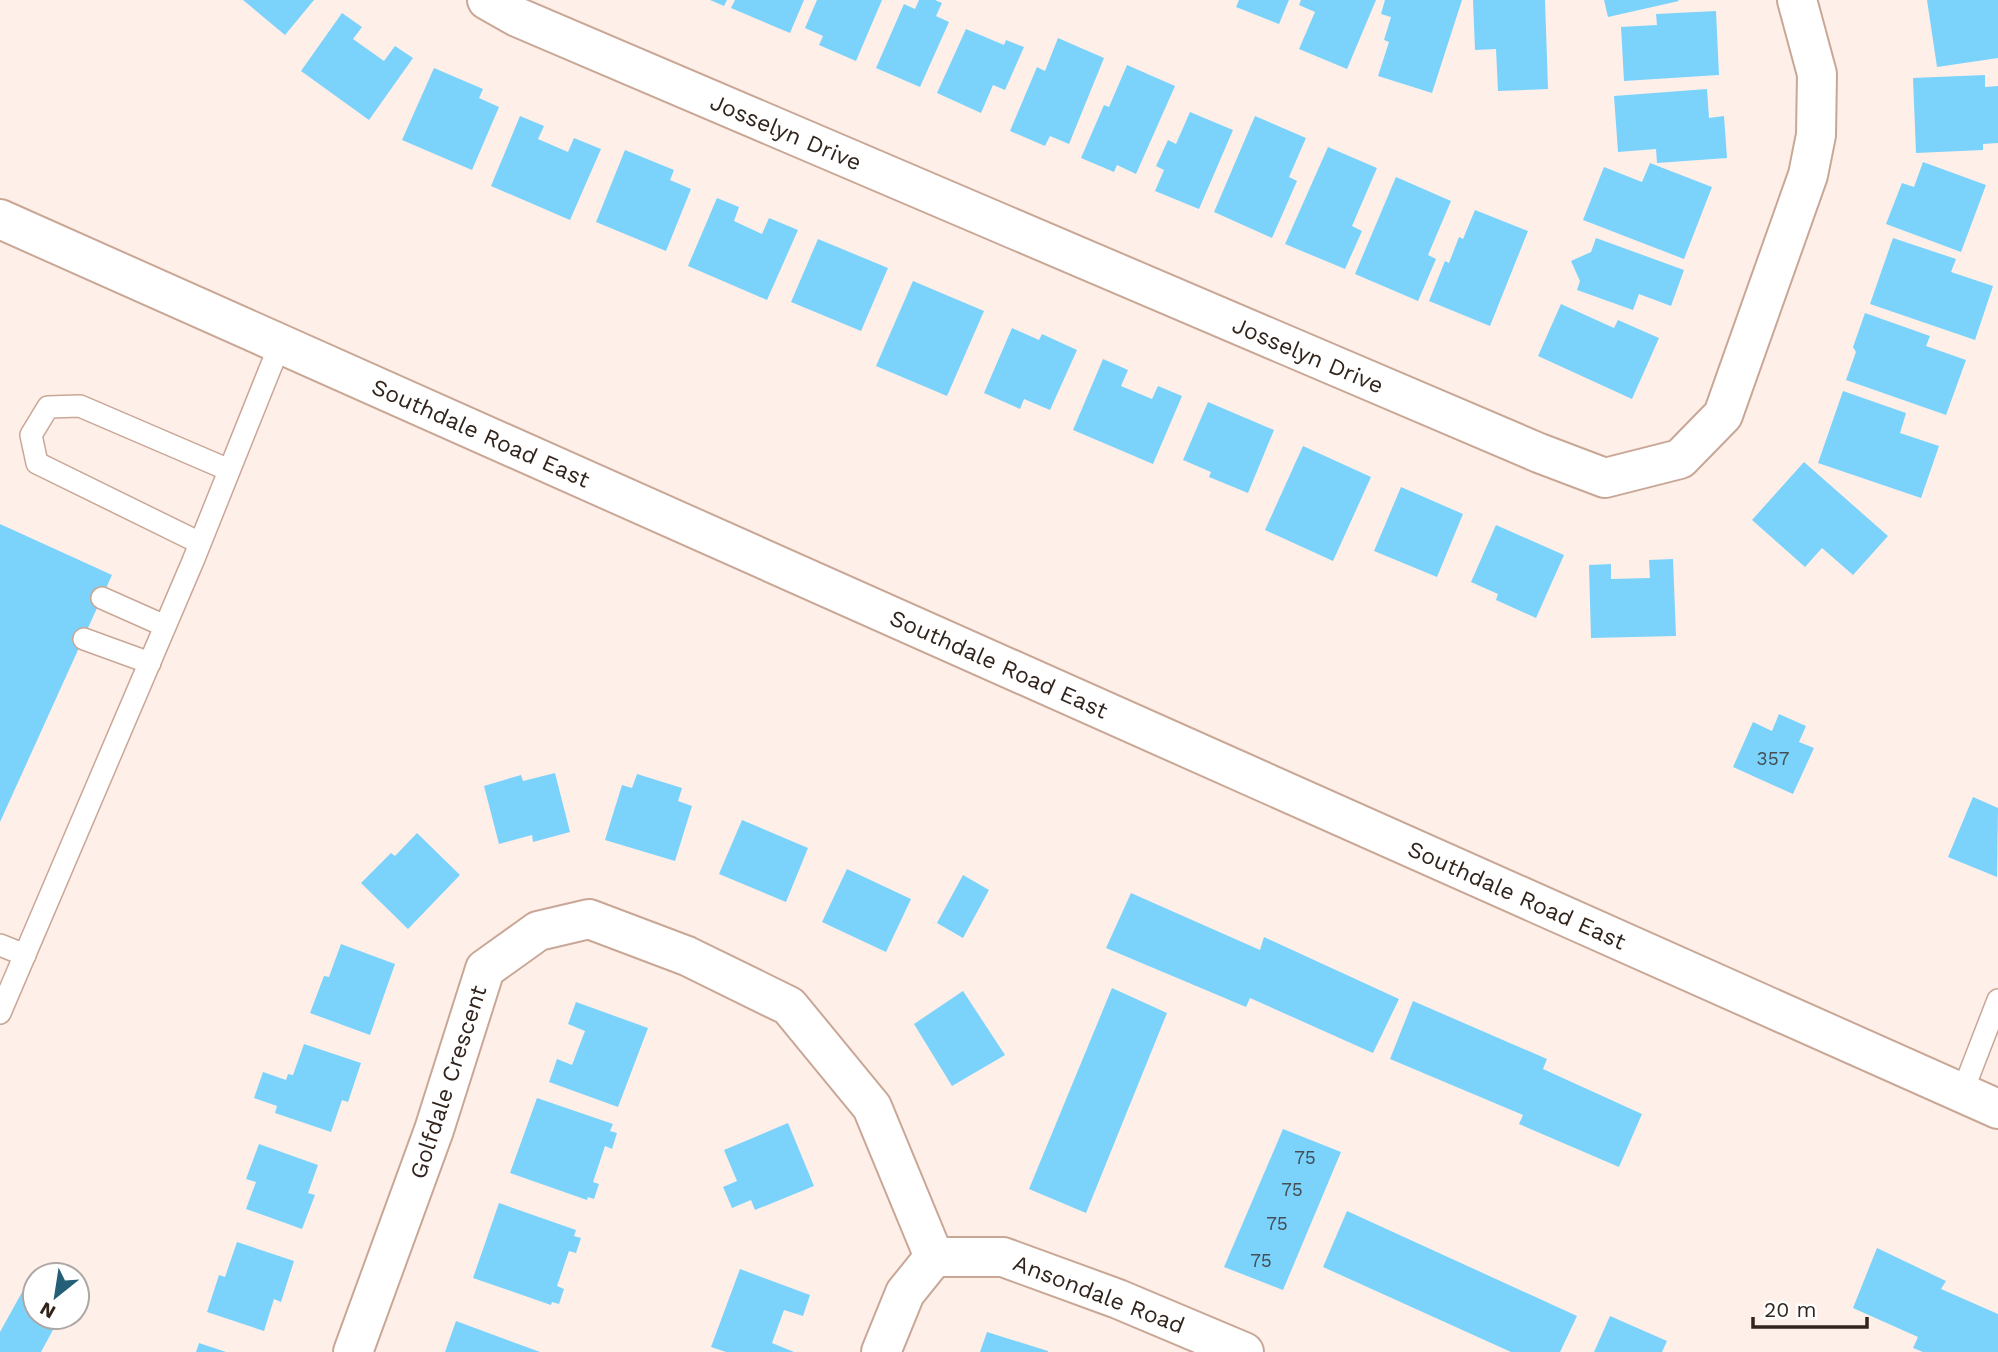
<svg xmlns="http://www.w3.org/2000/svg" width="1998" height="1352" font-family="'Work Sans',sans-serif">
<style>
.building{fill:#7bd3fc}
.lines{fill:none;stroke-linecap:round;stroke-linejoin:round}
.lane-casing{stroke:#c9a796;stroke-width:24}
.street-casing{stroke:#c9a796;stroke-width:42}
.secondary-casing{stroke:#c9a796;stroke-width:42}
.lane{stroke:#fff;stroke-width:21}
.street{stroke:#fff;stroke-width:38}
.secondary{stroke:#fff;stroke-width:38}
.labels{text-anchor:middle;stroke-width:7;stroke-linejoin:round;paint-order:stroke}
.number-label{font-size:19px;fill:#445055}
.street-label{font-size:23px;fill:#31241d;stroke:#fff}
</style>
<rect width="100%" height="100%" fill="#feefe8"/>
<!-- building -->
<g class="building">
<polygon points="243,0 314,0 285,35"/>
<polygon points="710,0 727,0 724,6"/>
<polygon points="735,0 804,0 790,33 731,8"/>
<polygon points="817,0 882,0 856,61 819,45 823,36 805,28"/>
<polygon points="919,0 935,0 942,3 936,16 949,22 920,87 876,68 904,4 915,9"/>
<polygon points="1239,0 1289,0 1279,24 1236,7"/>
<polygon points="1301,0 1376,0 1347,69 1299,49 1315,12 1299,5"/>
<polygon points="1385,0 1462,0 1432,93 1378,76 1389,42 1384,40 1391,17 1381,14"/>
<polygon points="1473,0 1545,0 1548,89 1498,91 1496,49 1475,50"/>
<polygon points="1604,0 1678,0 1679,1 1608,17"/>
<polygon points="1927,0 1998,0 1998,58 1937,67"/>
<polygon points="1716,11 1719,75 1624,81 1621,27 1657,25 1656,14"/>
<polygon points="342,13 362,27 353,39 384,61 395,46 413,58 369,120 301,71"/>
<polygon points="966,29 1004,45 1006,40 1024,47 1005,90 993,85 981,113 937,93"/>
<polygon points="1058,38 1104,58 1069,144 1050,136 1045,146 1010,131 1037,67 1045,71"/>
<polygon points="1127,65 1175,86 1136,174 1117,165 1114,172 1081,158 1104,105 1109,107"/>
<polygon points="434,68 483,89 479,98 499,107 472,170 402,140"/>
<polygon points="1985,75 1985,87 1998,86 1998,143 1983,144 1983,150 1916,153 1913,78"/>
<polygon points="1707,89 1709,118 1724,116 1727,158 1657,163 1656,149 1618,152 1614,96"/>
<polygon points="1190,112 1233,130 1199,209 1155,191 1164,170 1156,166 1168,140 1176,144"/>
<polygon points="520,116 544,126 538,139 568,152 574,138 601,149 570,220 491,186"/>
<polygon points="1255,116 1306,138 1289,177 1297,181 1272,238 1214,212"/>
<polygon points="1328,147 1377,168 1352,226 1362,231 1345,269 1285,244"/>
<polygon points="625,150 674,170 670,180 691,189 666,251 596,222"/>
<polygon points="1923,162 1986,185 1961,252 1886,224 1902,183 1914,187"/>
<polygon points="1650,163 1712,187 1684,259 1583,220 1604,167 1642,182"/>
<polygon points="1396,177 1451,201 1428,255 1436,259 1418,301 1355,274"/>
<polygon points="717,198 739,207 734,221 762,234 769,218 798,230 767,300 688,266"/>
<polygon points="1475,210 1528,231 1490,326 1429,301 1445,261 1449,263 1459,237 1463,239"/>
<polygon points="1596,238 1684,270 1671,306 1639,294 1633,310 1577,290 1580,281 1571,261 1591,252"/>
<polygon points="1893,238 1956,259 1951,272 1993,286 1975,340 1870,304"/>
<polygon points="818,239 888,268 861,331 791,302"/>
<polygon points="913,281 984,311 947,396 876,366"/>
<polygon points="1561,304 1614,328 1618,320 1659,338 1632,399 1538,356"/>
<polygon points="1865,313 1930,336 1926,346 1966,360 1946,415 1846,380 1856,352 1853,347"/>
<polygon points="1012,328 1039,340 1042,334 1077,350 1050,410 1024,399 1020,409 984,393"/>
<polygon points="1103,359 1128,370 1121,386 1152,399 1158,386 1182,396 1153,464 1073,430"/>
<polygon points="1843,391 1906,413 1900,433 1939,446 1921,498 1818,463"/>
<polygon points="1208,402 1274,430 1248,493 1209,477 1211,472 1183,460"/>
<polygon points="1303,446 1371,477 1333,561 1265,530"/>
<polygon points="1804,462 1888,536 1853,575 1822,548 1805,567 1752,520"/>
<polygon points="1401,487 1463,514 1437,577 1374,551"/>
<polygon points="0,524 112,575 0,822"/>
<polygon points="1496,525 1564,555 1536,618 1496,600 1498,594 1471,582"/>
<polygon points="1673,559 1676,636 1591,638 1589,565 1611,564 1611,579 1650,578 1649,560"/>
<polygon points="1779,714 1806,726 1799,742 1814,748 1793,794 1733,767 1753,722 1772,731"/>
<polygon points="555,773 570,832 533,842 532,835 499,844 484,786 521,775 523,781"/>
<polygon points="637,774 682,788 678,801 692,806 675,861 605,840 622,785 632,788"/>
<polygon points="1973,797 1998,808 1997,877 1948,857"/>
<polygon points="742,820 808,848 786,902 719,874"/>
<polygon points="417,833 460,875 408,929 361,883 391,853 395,856"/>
<polygon points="847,869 911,899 886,952 822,922"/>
<polygon points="963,875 989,890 963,938 937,923"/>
<polygon points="1131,893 1260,950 1264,937 1399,999 1373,1053 1250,998 1246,1007 1106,948"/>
<polygon points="341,944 395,964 370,1035 310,1013 324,976 329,977"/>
<polygon points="1112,988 1167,1013 1086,1213 1029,1189"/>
<polygon points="963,991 1005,1055 952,1086 914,1024"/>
<polygon points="1413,1001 1547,1059 1543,1069 1642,1114 1619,1167 1519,1124 1523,1115 1390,1059"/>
<polygon points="576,1002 648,1028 618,1107 549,1082 557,1059 572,1065 585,1031 568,1024"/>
<polygon points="304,1044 361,1063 348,1102 342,1100 331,1132 275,1113 277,1106 254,1098 263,1072 286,1080 288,1074 293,1075"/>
<polygon points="537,1098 613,1124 610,1131 617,1133 612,1149 605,1146 593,1182 599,1184 594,1199 588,1197 587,1200 510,1173"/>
<polygon points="788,1123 814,1186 755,1210 751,1200 732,1208 723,1187 737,1181 724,1150"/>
<polygon points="1283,1129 1341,1152 1283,1290 1224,1267"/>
<polygon points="259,1144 318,1165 308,1193 315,1195 302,1229 246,1209 256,1182 246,1179"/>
<polygon points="499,1203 576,1230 574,1236 581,1238 576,1253 569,1251 557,1286 564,1289 559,1304 552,1302 551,1305 473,1278"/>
<polygon points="1347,1211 1577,1316 1560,1352 1511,1352 1323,1267"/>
<polygon points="237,1242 294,1261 281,1302 274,1299 264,1331 207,1312 219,1275 225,1277"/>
<polygon points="1877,1248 1946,1281 1941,1289 1998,1314 1998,1352 1923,1352 1913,1348 1918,1337 1853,1308"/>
<polygon points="740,1269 810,1295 803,1316 784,1310 772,1343 794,1352 726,1352 711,1347"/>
<polygon points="26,1285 35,1290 35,1317 60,1317 41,1352 0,1352 0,1332"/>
<polygon points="1610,1316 1667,1341 1662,1352 1594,1352"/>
<polygon points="456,1321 540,1352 445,1352"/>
<polygon points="987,1332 1048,1351 1048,1352 980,1352"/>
<polygon points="199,1343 226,1352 196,1352"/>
</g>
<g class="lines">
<!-- lane casing -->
<g class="lane-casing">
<g id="lane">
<polyline points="200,543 37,463 31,435 48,407 80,406 229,470"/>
<polyline points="102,598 165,626"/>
<polyline points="84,639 150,663"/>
<polyline points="0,945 25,955"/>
<polyline points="0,1013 193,561 280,344"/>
<polyline points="1962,1093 1998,1000"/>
</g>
</g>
<!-- street casing -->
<g class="street-casing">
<g id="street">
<polyline points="487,0 517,17 1539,453 1605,478 1680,459 1723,415 1808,175 1816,135 1817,74 1797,0"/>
<polyline points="353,1352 434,1130 485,969 538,931 589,919 687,956 789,1006 872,1107 934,1257"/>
<polyline points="881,1352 905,1293 934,1257 1003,1257 1118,1299 1244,1352"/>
</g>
</g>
<!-- secondary casing -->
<g class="secondary-casing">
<polyline id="secondary" points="0,219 1998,1109"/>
</g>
<!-- lane -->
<use href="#lane" class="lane"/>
<!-- street -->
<use href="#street" class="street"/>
<!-- secondary -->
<use href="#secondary" class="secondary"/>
</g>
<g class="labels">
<!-- number labels -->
<g class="number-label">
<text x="1773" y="765">357</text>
<text x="1305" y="1164">75</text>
<text x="1292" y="1196">75</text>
<text x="1277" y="1230">75</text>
<text x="1261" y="1267">75</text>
</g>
<!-- street labels -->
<g class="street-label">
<text transform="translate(786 132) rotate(23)" y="8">Josselyn Drive</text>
<text transform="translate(1308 355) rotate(23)" y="8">Josselyn Drive</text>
<text transform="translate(481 433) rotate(24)" y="8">Southdale Road East</text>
<text transform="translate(999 664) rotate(24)" y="8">Southdale Road East</text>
<text transform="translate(1517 895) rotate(24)" y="8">Southdale Road East</text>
<text transform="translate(448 1082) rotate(-72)" y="8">Golfdale Crescent</text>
<text transform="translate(1099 1294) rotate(21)" y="8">Ansondale Road</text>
</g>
</g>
<!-- north arrow -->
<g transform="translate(56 1296) rotate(210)"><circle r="33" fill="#ffffff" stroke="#ada7a5" stroke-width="2"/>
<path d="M0-5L12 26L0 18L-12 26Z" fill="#245e77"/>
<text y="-10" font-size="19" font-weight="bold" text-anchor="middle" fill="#31241d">N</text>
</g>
<!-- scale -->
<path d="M1753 1317v10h114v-10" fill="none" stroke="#31241d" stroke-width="3.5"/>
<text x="1764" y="1317" font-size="21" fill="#31241d" stroke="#ffffff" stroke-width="5" paint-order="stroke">20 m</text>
</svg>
